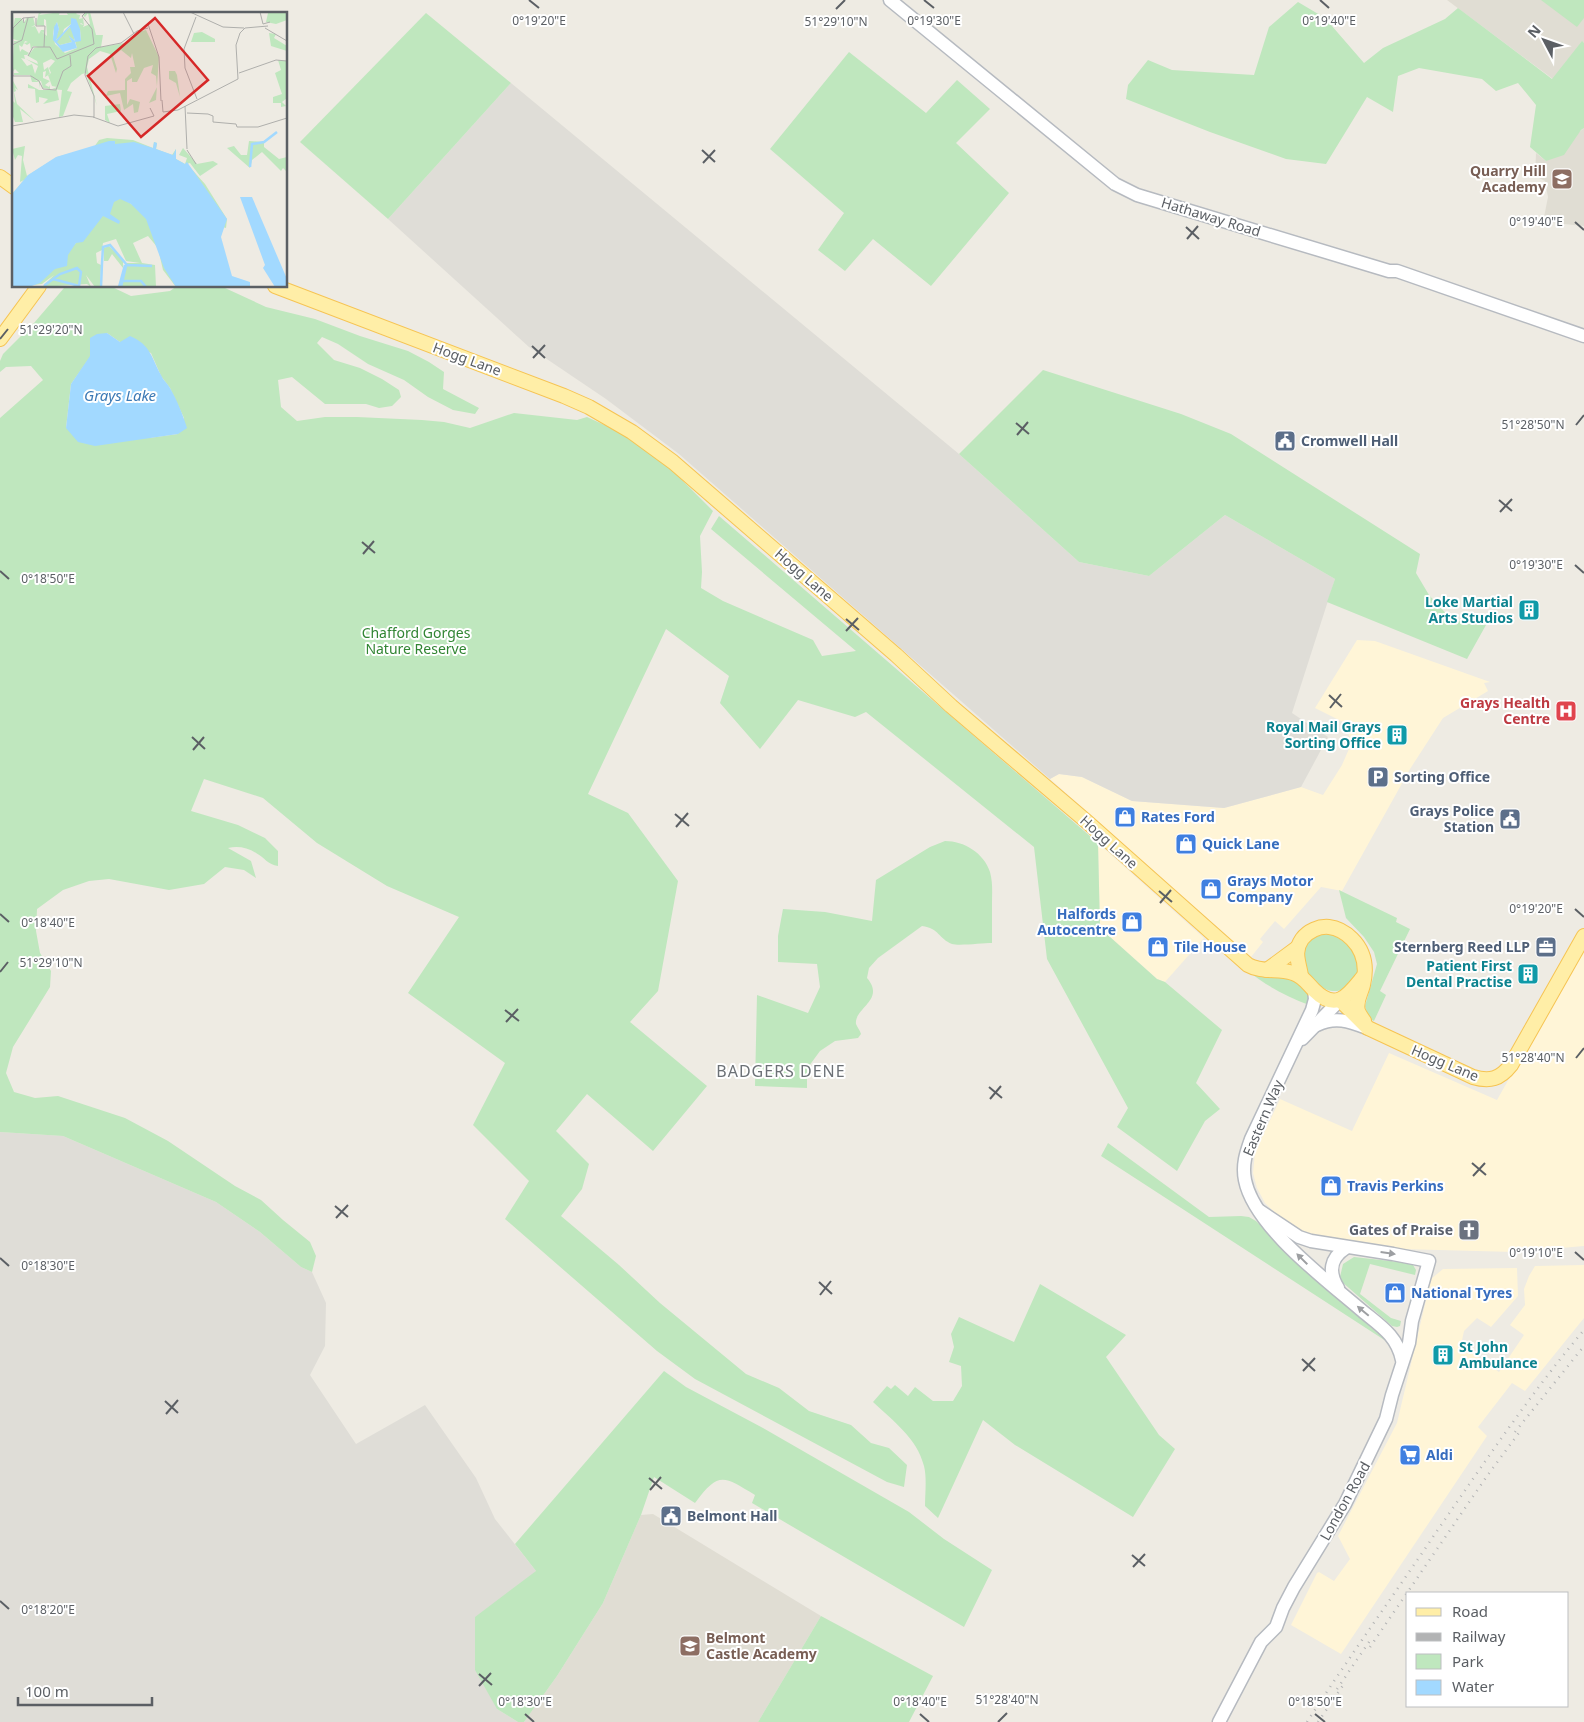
<svg xmlns="http://www.w3.org/2000/svg" width="1584" height="1722" font-family="'Noto Sans',sans-serif">
<style>
.commercial{fill:#fff5d7}
.industrial{fill:#dfddd7}
.education{fill:#e0ddd3}
.green{fill:#bfe7be;fill-rule:evenodd}
.water{fill:#a2d9ff}
.lines{fill:none;stroke-linecap:round;stroke-linejoin:round}
.secondary-casing{stroke:#b6bac0;stroke-width:15}
.primary-casing{stroke:#f6c453;stroke-width:16}
.secondary{stroke:#fff;stroke-width:12}
.primary{stroke:#ffeea7;stroke-width:14}
.rail{stroke:#b2b3b4;stroke-width:2.5;stroke-dasharray:1 6;stroke-linecap:butt}
.oneway{fill:#9d9fa2}
.ticks{fill:none;stroke:#5b5f64;stroke-width:2}
.labels{text-anchor:middle;stroke-width:4;stroke-linejoin:round;paint-order:stroke}
.education-label{font-size:14px;font-weight:bold;fill:#785e54;stroke:#fff;text-anchor:end}
.street-label{font-size:14px;fill:#5b5f64;stroke:#fff}
.service-label{font-size:14px;font-weight:bold;fill:#4e5e75;stroke:#fff;text-anchor:start}
.culture-label{font-size:14px;font-weight:bold;fill:#0d838f;stroke:#fff;text-anchor:end}
.park-label{font-size:14px;fill:#318533;stroke:#fff}
.health-label{font-size:14px;font-weight:bold;fill:#be3a42;stroke:#fff;text-anchor:end}
.shop-label{font-size:14px;font-weight:bold;fill:#366cbe;stroke:#fff;text-anchor:start}
.worship-label{font-size:14px;font-weight:bold;fill:#5b616d;stroke:#fff;text-anchor:end}
.water-label{font-size:15px;font-style:italic;fill:#3b79b5;stroke:#fff}
.quarter-label{font-size:16px;letter-spacing:1px;fill:#6c7176;stroke:#fff}
.inset-river{fill:none;stroke:#a2d9ff;stroke-width:2.5}
.inset-road{fill:none;stroke:#afafac;stroke-width:1}
.view{fill:#d62828;fill-opacity:0.15;stroke:#d62828;stroke-width:2.5}
.inset-edge{fill:none;stroke:#5b5f64;stroke-width:2.5}
.ticks-label{font-size:12px;text-anchor:middle;fill:#5b5f64;stroke:#fff;stroke-width:4;stroke-linejoin:round;paint-order:stroke}
</style>
<rect width="100%" height="100%" fill="#eeebe3"/>
<!-- commercial -->
<g class="commercial">
<polygon points="1357,640 1375,641 1490,682 1484,683 1488,691 1443,718 1410,769 1342,891 1321,887 1284,929 1275,921 1260,939 1263,942 1251,957 1050,779 1059,774 1082,777 1132,801 1224,808 1301,787 1323,795 1342,765 1352,742 1343,722 1315,708"/>
<polygon points="1098,843 1204,938 1165,982 1157,979 1100,928"/>
<polygon points="1584,946 1584,1246 1515,1252 1400,1249 1359,1244 1318,1236 1296,1229 1284,1221 1265,1203 1257,1188 1253,1173 1255,1152 1280,1099 1352,1131 1389,1053 1497,1100"/>
<polygon points="1584,1265 1584,1318 1525,1391 1512,1383 1478,1427 1487,1436 1341,1654 1291,1625 1317,1573 1319,1572 1334,1581 1350,1559 1338,1536 1397,1423 1431,1279 1443,1269 1517,1268 1518,1296 1491,1327 1477,1318 1464,1331 1461,1345 1499,1372 1524,1335 1510,1325 1525,1305 1524,1289 1529,1276 1535,1266"/>
</g>
<!-- industrial -->
<g class="industrial">
<polygon points="511,83 959,454 1079,562 1149,576 1225,515 1335,579 1292,713 1328,737 1301,787 1224,808 1132,801 1082,777 1059,774 1050,779 679,454 606,399 529,347 388,219"/>
<polygon points="0,1132 63,1136 216,1202 260,1232 301,1267 312,1272 326,1303 325,1346 310,1375 356,1444 425,1405 476,1478 495,1519 536,1571 497,1709 518,1722 0,1722"/>
</g>
<!-- education -->
<g class="education">
<polygon points="1447,0 1584,0 1584,43 1582,42 1553,79"/>
<polygon points="1584,128 1584,226 1543,222 1548,197 1545,181 1535,176 1536,153 1546,161"/>
<polygon points="653,1514 821,1616 758,1722 524,1722 557,1676 603,1603 641,1515"/>
</g>
<!-- green -->
<g class="green">
<polygon points="1541,0 1584,0 1584,18 1577,27"/>
<polygon points="1298,2 1325,18 1364,63 1383,48 1445,19 1458,8 1552,79 1582,41 1584,43 1584,128 1581,130 1564,155 1546,161 1530,147 1536,105 1518,83 1496,91 1482,79 1419,68 1398,76 1393,112 1367,97 1326,164 1286,159 1210,132 1126,99 1128,85 1148,60 1172,70 1254,75 1269,27"/>
<polygon points="426,13 511,83 388,219 300,142"/>
<polygon points="849,52 926,113 957,80 990,109 956,143 1009,193 931,286 873,239 845,271 818,250 844,213 770,149"/>
<path d="M70 286H110L131 296 170 291 177 286 225 288 266 307 315 319 360 336 408 351 429 362 444 372 443 389 479 408 475 414 453 410 428 397 404 380 368 364 338 344 322 337 317 343 334 360 360 368 382 379 399 390 401 397 392 406 379 408 366 404H325L292 377 278 380 281 407 297 421 325 417H357L422 420 444 422 470 428 514 413 577 420 587 417 622 433 660 458 713 511 700 536 702 572 701 588 723 601 813 640 822 656 856 651 711 529 719 516 1098 843 1100 928 1157 979 1165 982 1222 1030 1196 1083 1220 1109 1205 1121 1177 1171 1117 1127 1128 1108 1047 959 1034 847 866 712 855 717 798 700 760 749 720 703 729 676 666 629 588 794 628 813 678 881 658 991 630 1022 707 1086 653 1151 587 1094 556 1131 589 1164 582 1189 561 1216 619 1265 660 1303 746 1374 779 1388 809 1411 851 1425 871 1443 889 1448 907 1465 904 1487 887 1482 695 1379 657 1351 505 1219 529 1181 473 1125 505 1063 408 993 459 917 387 886 317 843 263 798 204 779 191 811 238 825 265 838 278 851V866C268 865 264 857 256 853 247 847 237 846 228 848L251 861 256 878 244 870 225 867 204 884 169 890 109 879 89 881 63 890 37 909 36 931 40 953 51 971 50 987 13 1047 6 1073 14 1092 35 1098 58 1096 125 1118 168 1141 235 1186 261 1200 283 1220 310 1242 316 1256 312 1272 301 1267 260 1232 216 1202 63 1136 0 1132V418L43 380 31 366 6 367 0 372V361L3 354 34 323 64 288ZM107 333 120 342 151 353 161 376 170 388 184 418 178 434 149 438 66 428 71 384Z"/>
<polygon points="1043,370 1181,414 1231,434 1420,554 1416,573 1429,595 1452,620 1486,625 1467,659 1327,602 1335,579 1225,515 1149,576 1079,562 959,454"/>
<path d="M945 841C964 841 984 853 990 872 993 883 992 893 992 903 992 916 992 929 992 943 983 943 959 946 952 944 939 939 939 928 922 926L878 958 869 968 867 978C886 1000 854 1008 856 1024 857 1027 860 1030 861 1034L858 1038 835 1041 820 1051 809 1066 807 1072V1088L755 1086 757 995 808 1013 820 987 817 964 778 962V936L783 909 825 912 872 921 876 880 930 847Z"/>
<polygon points="1339,890 1397,918 1396,922 1410,929 1380,991 1386,995 1374,1021 1368,1018 1365,1006 1377,964 1374,952 1364,937 1346,918"/>
<path d="M1329 934C1353 941 1372 971 1345 988 1317 1006 1274 939 1329 934Z"/>
<path d="M1247 970 1295 978 1309 994V1005C1286 996 1266 986 1247 970Z"/>
<polygon points="1108,1143 1209,1217 1241,1216 1249,1217 1256,1221 1329,1291 1389,1343 1101,1156"/>
<polygon points="1354,1257 1408,1263 1413,1265 1416,1270 1415,1275 1370,1264 1360,1294 1391,1318 1401,1321 1400,1326 1397,1327 1392,1326 1341,1281 1340,1277 1343,1264"/>
<path d="M1040 1284 1126 1335 1106 1357 1159 1435 1175 1449 1133 1517 1015 1445 983 1420 938 1518 925 1506C925 1494 927 1478 924 1466 917 1438 893 1421 873 1402L887 1386 891 1389 895 1385 908 1396 915 1387 933 1401H953L962 1386 961 1366 949 1362 954 1347 951 1334 959 1317 1014 1342Z"/>
<path d="M664 1371 686 1387 763 1428 909 1512 944 1539 992 1570 964 1627 752 1503 755 1495C723 1476 719 1471 695 1503L654 1477 641 1515 603 1603 557 1676 524 1722H518L497 1709 475 1670V1617L536 1571 515 1544Z"/>
<polygon points="821,1616 933,1676 909,1722 758,1722"/>
</g>
<!-- water -->
<path class="water" d="M107 333 120 342 130 336C151 345 151 357 161 375 163 380 167 383 170 388 177 400 183 415 187 428L178 434 95 446 78 442 66 428 71 384 90 356V338L97 334Z"/>
<g class="lines">
<!-- secondary casing -->
<g class="secondary-casing">
<g id="secondary">
<polyline points="890,0 1115,184 1137,195 1389,271 1397,271 1584,336"/>
<path d="M1314 990 1315 999 1312 1010 1251 1139C1246 1153 1242 1165 1245 1180 1254 1226 1325 1279 1360 1309 1379 1325 1397 1335 1402 1360"/>
<path d="M1317 1025C1335 1016 1349 1021 1367 1028"/>
<polyline points="1302,1039 1340,1000"/>
<path d="M1338 1288C1328 1272 1330 1258 1346 1248"/>
<polyline points="1219,1722 1261,1642 1276,1627 1283,1608 1294,1587 1345,1504 1386,1419 1392,1395 1409,1343 1412,1321 1429,1261 1393,1254 1311,1241 1299,1237 1260,1211"/>
</g>
</g>
<!-- primary casing -->
<g class="primary-casing">
<g id="primary">
<polyline points="0,177 14,187"/>
<path d="M275 286 564 396 589 407 632 432 673 462 896 655 951 706 1086 821 1248 965C1262 973 1278 968 1293 973 1303 976 1307 983 1314 990 1337 1013 1349 994 1363 977"/>
<polyline points="0,339 39,286"/>
<polyline points="1267,970 1297,948"/>
<path d="M1301 976C1299 962 1293 952 1302 939 1308 931 1319 926 1329 927 1338 928 1346 933 1352 939 1365 952 1367 968 1363 985 1361 994 1355 1001 1358 1011 1359 1014 1362 1018 1364 1021"/>
<path d="M1340 1000 1368 1028 1473 1077C1490 1082 1500 1079 1511 1065L1584 936"/>
</g>
</g>
<!-- secondary -->
<use href="#secondary" class="secondary"/>
<!-- primary -->
<use href="#primary" class="primary"/>
<!-- rail -->
<g class="rail">
<polyline points="1515,1432 1584,1346"/>
<polyline points="1370,1647 1487,1476 1521,1430"/>
<polyline points="1337,1689 1371,1639"/>
<path d="M1307 1722C1349 1657 1394 1595 1437 1531 1484 1463 1531 1393 1584 1330"/>
<polyline points="1318,1722 1344,1684"/>
</g>
</g>
<!-- one-way arrows -->
<defs><path id="oneway-solid" d="M-6-.8H1V-3.2L6.5 0L1 3.2V.8H-6Z" transform="scale(1.25)"/></defs>
<g class="oneway">
<use href="#oneway-solid" transform="translate(1388 1253) rotate(8)"/>
<use href="#oneway-solid" transform="translate(1302 1259) rotate(-135)"/>
<use href="#oneway-solid" transform="translate(1363 1311) rotate(-140)"/>
</g>
<!-- ticks -->
<path class="ticks" d="M529 0 539 8M924 0 934 8M1320 0 1329 8M836 9 845 0M702 150 715 162M703 163 715 150M1575 222 1584 230M1186 227 1199 239M1187 239 1198 226M0 339 8 329M532 346 545 358M533 358 545 345M1016 423 1029 434M1576 425 1584 415M1017 435 1028 422M1499 500 1512 511M1500 512 1512 499M362 542 375 553M363 554 374 541M1575 565 1584 573M0 571 9 579M846 619 859 630M846 631 858 618M1329 695 1342 707M1330 708 1341 694M192 737 205 749M193 750 204 737M675 814 689 826M676 827 688 813M1159 891 1172 902M1160 903 1171 890M1575 909 1584 917M0 914 9 922M0 972 8 962M505 1010 519 1021M506 1022 518 1009M1576 1058 1584 1048M989 1087 1002 1098M990 1099 1001 1086M1472 1163 1486 1175M1473 1176 1485 1163M335 1206 348 1217M336 1218 348 1205M1575 1252 1584 1260M0 1258 9 1266M819 1282 832 1294M820 1295 831 1281M1302 1359 1315 1371M1303 1371 1315 1358M165 1401 178 1413M166 1414 178 1400M649 1478 662 1489M650 1490 661 1477M1132 1555 1145 1566M1133 1567 1145 1554M0 1601 9 1609M479 1674 492 1685M479 1686 491 1673M525 1714 534 1722M920 1714 929 1722M1315 1714 1325 1722M998 1722 1007 1713"/>
<!-- icons -->
<defs>
<g id="school-square" transform="scale(1.125)"><rect x="-9" y="-9" width="18" height="18" rx="4" fill="#8d6e63" stroke="#fff"/><path d="M0-5L7-2L0 1L-7-2ZM-4 1L0 2.5L4 1V4Q0 6-4 4Z" fill="#fff"/></g>
<g id="civic-square" transform="scale(1.125)"><rect x="-9" y="-9" width="18" height="18" rx="4" fill="#5c6f8a" stroke="#fff"/><path d="M-.6-6.5H3V-4.5H.6V-3L4-1V1h2V6H-6V1h2V-1L-.6-3ZM-1.2 2.5V6h2.4V2.5Z" fill="#fff"/></g>
<g id="building-square" transform="scale(1.125)"><rect x="-9" y="-9" width="18" height="18" rx="4" fill="#0f9aa8" stroke="#fff"/><path d="M-4-6H4V6H1V3H-1V6H-4ZM-2.5-4.3h1.7v1.8h-1.7ZM.8-4.3h1.7v1.8H.8ZM-2.5-1h1.7V.8h-1.7ZM.8-1h1.7V.8H.8Z" fill="#fff"/></g>
<g id="hospital-square" transform="scale(1.125)"><rect x="-9" y="-9" width="18" height="18" rx="4" fill="#e0444e" stroke="#fff"/><path d="M-5-5h3v3.5h4V-5h3V5h-3V1.5h-4V5h-3Z" fill="#fff"/></g>
<g id="parking-square" transform="scale(1.125)"><rect x="-9" y="-9" width="18" height="18" rx="4" fill="#5c6f8a" stroke="#fff"/><path d="M-3.5-5.5H1a3.5 3.5 0 0 1 0 7H-1V5.5H-3.5ZM-1-3.4V-.6H.8a1.4 1.4 0 0 0 0-2.8Z" fill="#fff"/></g>
<g id="shop-square" transform="scale(1.125)"><rect x="-9" y="-9" width="18" height="18" rx="4" fill="#3f7fe0" stroke="#fff"/><path d="M-5-2.5h2.3a2.7 3.5 0 0 1 5.4 0H5L5.5 6h-11ZM-1.5-2.5h3a1.5 2.3 0 0 0-3 0Z" fill="#fff"/></g>
<g id="office-square" transform="scale(1.125)"><rect x="-9" y="-9" width="18" height="18" rx="4" fill="#5c6f8a" stroke="#fff"/><path d="M-6-3h4V-5.5h4V-3h4V5H-6ZM-1-4.5V-3h2v-1.5ZM-6 0V1H6V0Z" fill="#fff"/></g>
<g id="church-square" transform="scale(1.125)"><rect x="-9" y="-9" width="18" height="18" rx="4" fill="#6b7280" stroke="#fff"/><path d="M-1.2-6h2.4v3.5h3.3v2.4h-3.3V6h-2.4V-.1h-3.3v-2.4h3.3Z" fill="#fff"/></g>
<g id="supermarket-square" transform="scale(1.125)"><rect x="-9" y="-9" width="18" height="18" rx="4" fill="#3f7fe0" stroke="#fff"/><path d="M-6-5.5h2.5l.6 2H6L4.5 2H-2.5L-4.4-4H-6ZM-1.5 3.2a1.3 1.3 0 1 0 .1 0ZM3 3.2a1.3 1.3 0 1 0 .1 0Z" fill="#fff"/></g>
</defs>
<g fill-rule="evenodd">
<use href="#school-square" x="1562" y="179"/>
<use href="#civic-square" x="1285" y="441"/>
<use href="#building-square" x="1529" y="610"/>
<use href="#hospital-square" x="1566" y="711"/>
<use href="#building-square" x="1397" y="735"/>
<use href="#parking-square" x="1378" y="777"/>
<use href="#shop-square" x="1125" y="817"/>
<use href="#civic-square" x="1510" y="819"/>
<use href="#shop-square" x="1186" y="844"/>
<use href="#shop-square" x="1211" y="889"/>
<use href="#shop-square" x="1132" y="922"/>
<use href="#shop-square" x="1158" y="947"/>
<use href="#office-square" x="1546" y="947"/>
<use href="#building-square" x="1528" y="974"/>
<use href="#shop-square" x="1331" y="1186"/>
<use href="#church-square" x="1469" y="1230"/>
<use href="#shop-square" x="1395" y="1293"/>
<use href="#building-square" x="1443" y="1355"/>
<use href="#supermarket-square" x="1410" y="1455"/>
<use href="#civic-square" x="671" y="1516"/>
<use href="#school-square" x="690" y="1646"/>
</g>
<g class="labels">
<!-- education labels -->
<g class="education-label">
<text x="1546" y="176">Quarry Hill<tspan x="1546" dy="16">Academy</tspan></text>
<text x="706" y="1643" text-anchor="start">Belmont<tspan x="706" dy="16">Castle Academy</tspan></text>
</g>
<!-- street labels -->
<g class="street-label">
<text transform="translate(1211 217) rotate(17)" y="5">Hathaway Road</text>
<text transform="translate(467 359) rotate(20)" y="5">Hogg Lane</text>
<text transform="translate(804 575) rotate(41)" y="5">Hogg Lane</text>
<text transform="translate(1109 842) rotate(42)" y="5">Hogg Lane</text>
<text transform="translate(1445 1063) rotate(23)" y="5">Hogg Lane</text>
<text transform="translate(1263 1118) rotate(-67)" y="5">Eastern Way</text>
<text transform="translate(1345 1501) rotate(-61)" y="5">London Road</text>
</g>
<!-- service labels -->
<g class="service-label">
<text x="1301" y="446">Cromwell Hall</text>
<text x="1394" y="782">Sorting Office</text>
<text x="1494" y="816" text-anchor="end">Grays Police<tspan x="1494" dy="16">Station</tspan></text>
<text x="1530" y="952" text-anchor="end">Sternberg Reed LLP</text>
<text x="687" y="1521">Belmont Hall</text>
</g>
<!-- culture labels -->
<g class="culture-label">
<text x="1513" y="607">Loke Martial<tspan x="1513" dy="16">Arts Studios</tspan></text>
<text x="1381" y="732">Royal Mail Grays<tspan x="1381" dy="16">Sorting Office</tspan></text>
<text x="1512" y="971">Patient First<tspan x="1512" dy="16">Dental Practise</tspan></text>
<text x="1459" y="1352" text-anchor="start">St John<tspan x="1459" dy="16">Ambulance</tspan></text>
</g>
<!-- park labels -->
<g class="park-label">
<text x="416" y="638">Chafford Gorges<tspan x="416" dy="16">Nature Reserve</tspan></text>
</g>
<!-- health labels -->
<g class="health-label">
<text x="1550" y="708">Grays Health<tspan x="1550" dy="16">Centre</tspan></text>
</g>
<!-- shop labels -->
<g class="shop-label">
<text x="1141" y="822">Rates Ford</text>
<text x="1202" y="849">Quick Lane</text>
<text x="1227" y="886">Grays Motor<tspan x="1227" dy="16">Company</tspan></text>
<text x="1116" y="919" text-anchor="end">Halfords<tspan x="1116" dy="16">Autocentre</tspan></text>
<text x="1174" y="952">Tile House</text>
<text x="1347" y="1191">Travis Perkins</text>
<text x="1411" y="1298">National Tyres</text>
<text x="1426" y="1460">Aldi</text>
</g>
<!-- worship labels -->
<g class="worship-label">
<text x="1453" y="1235">Gates of Praise</text>
</g>
<!-- water labels -->
<g class="water-label">
<text x="120" y="401">Grays Lake</text>
</g>
<!-- quarter labels -->
<g class="quarter-label">
<text x="781" y="1077">BADGERS DENE</text>
</g>
</g>
<!-- overview -->
<g transform="translate(12 12)">
<rect width="275" height="275" fill="#eeebe3"/>
<path d="M2 0 1 16 3 6H9L12 11 15 5H21L23 13 19 15 23 14 27 22 29 18H32V21L29 19 35 24 34 8 32 7V14L24 13 27 0H31L27 3 48 0 47 3H56L54 0H66L64 2 68 3 69 0 67 7 71 6 72 13 69 11 68 12 72 13 71 15 78 12 76 1 73 5 76 6 71 4 74 0H78L84 23H91L89 35 113 31 125 20 134 18 147 45 144 88 137 91 145 75 144 64 139 61 141 53 132 56 125 70H120V66L115 69V93L118 87 128 90 126 100 122 101 121 92 112 98 108 81 94 84 96 79 113 78V67L119 61 118 55H123L120 41 119 46 109 38 101 44 105 57 104 61 98 42 88 39 77 47 75 55 85 94 74 61 70 62 59 71 55 79 60 80 51 104 47 105 50 78 40 77 45 75 40 74 36 63 39 61 37 56 43 49 39 47 31 51 32 58 36 55 38 62 33 65 34 59 31 60V66L38 69 33 73 37 75 38 73V77L31 76 29 69 22 68 28 70 27 76V70H20L18 63H2V61H7L3 57 0 61 2 29H7L1 27V32H0V13ZM59 6 62 14 68 17 69 28 63 29 65 36 53 41 43 32 41 22 42 16H46L44 13 42 16 45 10 47 17 43 28 50 24 52 17 59 12ZM13 29 16 30 12 31 15 33 18 31 19 38 21 34 26 35 22 36 16 44 25 49 26 52 14 47 26 54 23 62 20 52 15 54 9 46 13 47 12 43H15L17 41 10 37 8 40 7 33 10 35ZM275 0V8L264 12 254 10 256 1ZM59 14 63 29 57 24 60 30 48 33 44 30ZM190 20 203 27V30H179L182 21ZM257 21 264 22 262 26 275 34V39L259 34ZM266 48 275 49V86L270 90 274 94 269 95V91H261V85L270 82 263 61 269 58ZM157 59H163L165 63 168 85 164 71 157 67ZM0 67 6 78 3 76 4 79 2 80 5 92 24 110 8 97 11 110H3L0 102V88L3 91ZM16 72 27 78H45L47 88 31 92 36 87 27 85V90L24 91 23 77 16 76ZM108 92 109 99 95 102 98 111 93 108V94ZM95 126 121 128 141 136 142 130 145 131 144 137 160 143 164 137V147L173 152 175 146 167 143 171 136 185 152 201 149 206 152 188 164 178 151 175 152 193 172 215 207 214 216 31 161 0 182 12 168 8 170 10 144 6 143 3 148 0 137 13 134 11 148 15 164 45 145 82 135 87 128ZM237 129 252 130V135L267 147 275 145V160L271 156 269 159 250 140 240 148 238 156 215 136 222 134 229 143H235ZM103 182 134 201 164 275 151 258 146 236 136 224 121 231 130 251 143 253 144 275H108L114 251H128L114 249 104 227 91 231 90 238 84 241 85 251 89 253 88 275H83L74 263 79 275 75 272 30 275 42 263 30 272 4 275 63 232ZM97 234 111 248V256L100 242 96 249H92V236Z" fill="#bfe7be" fill-rule="evenodd"/>
<path d="M59 6 64 7 68 17 69 29 63 30 65 36 51 40 41 28 42 15 45 10 47 17 44 28 59 12ZM58 15 63 29 56 23 60 30 48 33 45 30ZM97 129H103V132L122 130 141 136 142 130 145 131 144 137 161 143 164 137V147L173 152 175 150 215 207 209 225 220 264 238 270V275H164L152 256 134 207 119 192 108 187 102 190 98 202 108 209 107 212 91 204 71 230 64 231 56 243 55 254 43 257 28 271 17 275H0V182L16 163 44 145ZM228 185H240L275 267V275H263L251 256 253 253Z" fill="#a2d9ff" fill-rule="evenodd"/>
<path class="inset-river" d="M238 155 240 132 252 130 265 120M90 251 91 235 98 233 115 253 140 254M110 269H129L134 275M33 275V273L48 262 65 256 69 260 67 274 41 267M89 275 90 251M107 275 113 253M109 275 114 254"/>
<path class="inset-road" d="M111 0 122 22M178 0 211 15 232 16M248 0 251 12 258 10M184 5 172 37 173 56 185 87M24 6V14H33L32 35M12 11 11 6 23 5M136 12 147 45 149 89M253 16 275 29M0 33 10 28 16 6M0 38 1 16 11 6M16 44 21 35H38L45 47 82 32 80 17 70 4 74 0M0 45 1 64H19L27 69 31 77 44 78 51 59 59 54 58 43M227 61 264 48 275 49M150 88 151 100 166 98 226 67 224 33 228 21 233 16 256 14M173 94 175 137M175 101 196 102 201 104V110L224 112 225 115H246L275 106M81 105 106 114 142 104 138 96M82 105V84L73 63 76 44 84 36 109 31 125 19 136 16M0 114 62 103 82 105M175 138 184 152"/>
<path class="view" d="M143 6 196 68 129 125 76 64Z"/>
<rect width="275" height="275" class="inset-edge"/>
</g>
<g class="ticks-label">
<text x="539" y="25">0°19'20"E</text>
<text x="934" y="25">0°19'30"E</text>
<text x="1329" y="25">0°19'40"E</text>
<text x="836" y="26">51°29'10"N</text>
<text x="1536" y="226">0°19'40"E</text>
<text x="51" y="334">51°29'20"N</text>
<text x="1533" y="429">51°28'50"N</text>
<text x="1536" y="569">0°19'30"E</text>
<text x="48" y="583">0°18'50"E</text>
<text x="1536" y="913">0°19'20"E</text>
<text x="48" y="927">0°18'40"E</text>
<text x="51" y="967">51°29'10"N</text>
<text x="1533" y="1062">51°28'40"N</text>
<text x="1536" y="1257">0°19'10"E</text>
<text x="48" y="1270">0°18'30"E</text>
<text x="48" y="1614">0°18'20"E</text>
<text x="1007" y="1704">51°28'40"N</text>
<text x="525" y="1706">0°18'30"E</text>
<text x="920" y="1706">0°18'40"E</text>
<text x="1315" y="1706">0°18'50"E</text>
</g>
<!-- legend -->
<rect x="1406" y="1592" width="162" height="115" fill="#ffffff" stroke="#bdbfc1"/>
<rect x="1416" y="1608" width="25" height="8" fill="#ffeea7" stroke="#bdbfc1"/>
<text x="1452" y="1617" font-size="15" fill="#5b5f64">Road</text>
<rect x="1416" y="1633" width="25" height="8" fill="#b2b3b4" stroke="#bdbfc1"/>
<text x="1452" y="1642" font-size="15" fill="#5b5f64">Railway</text>
<rect x="1416" y="1654" width="25" height="15" fill="#bfe7be" stroke="#bdbfc1"/>
<text x="1452" y="1667" font-size="15" fill="#5b5f64">Park</text>
<rect x="1416" y="1680" width="25" height="15" fill="#a2d9ff" stroke="#bdbfc1"/>
<text x="1452" y="1692" font-size="15" fill="#5b5f64">Water</text>
<!-- north arrow -->
<g transform="translate(1544 40) rotate(311)" stroke="#ffffff" stroke-width="4" paint-order="stroke">
<path d="M0-4L9 19L0 12L-9 19Z" fill="#5b5f64"/>
<text y="-8" font-size="14" font-weight="bold" text-anchor="middle" fill="#5b5f64">N</text>
</g>
<!-- scale -->
<path d="M18 1697v8h134v-8" fill="none" stroke="#5b5f64" stroke-width="2.5"/>
<text x="25" y="1697" font-size="15" fill="#5b5f64" stroke="#ffffff" stroke-width="4" paint-order="stroke">100 m</text>
</svg>
